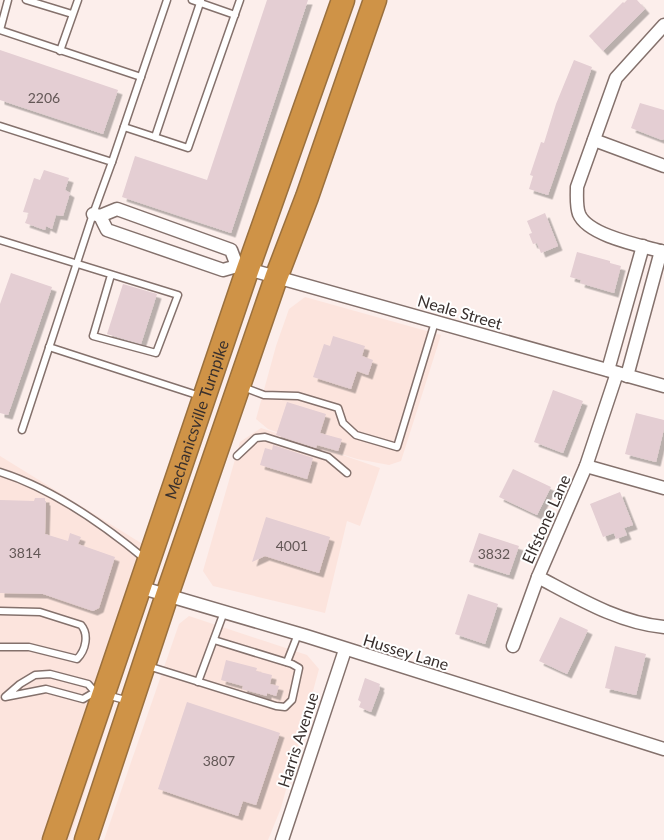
<svg xmlns="http://www.w3.org/2000/svg" width="664" height="840" font-family="Lato,sans-serif">
<style>
.built{fill:#fce4dd}
.building{fill:#e4ced3;filter:url(#shadow)}
.lines{fill:none;stroke-linecap:round;stroke-linejoin:round}
.lane-casing{stroke:#84716c;stroke-width:9}
.street-casing{stroke:#84716c;stroke-width:15}
.highway-casing{stroke:#9a703e;stroke-width:25}
.lane{stroke:#fff;stroke-width:6}
.street{stroke:#fff;stroke-width:12}
.highway{stroke:#cf9347;stroke-width:22}
.labels{text-anchor:middle;stroke-width:4;stroke-linejoin:round;paint-order:stroke}
.number-label{font-size:14px;fill:#635756}
.street-label{font-size:16px;fill:#382f2d;stroke:#fff}
</style>
<defs>
<filter id="shadow"><feDropShadow dx="4.5" dy="4.5" stdDeviation="0" flood-color="#0004"/></filter>
</defs>
<rect width="100%" height="100%" fill="#fceeeb"/>
<!-- built -->
<g class="built">
<polygon points="305,297 441,335 401,461 389,465 357,459 322,448 380,468 360,526 347,521 325,613 213,586 203,571 240,442 261,428 318,447 268,429 256,419 276,346 289,309"/>
<polygon points="0,456 162,556 69,840 0,840"/>
<polygon points="189,616 307,655 319,669 281,808 268,840 104,840 179,624"/>
</g>
<!-- building -->
<g class="building">
<polygon points="267,0 308,0 231,233 122,197 135,156 207,180"/>
<polygon points="627,0 637,0 645,9 603,51 589,36 623,2 624,3"/>
<polygon points="0,50 118,90 103,134 0,100"/>
<polygon points="574,60 592,67 548,195 529,189 533,176 530,175 541,142 544,143 556,104"/>
<polygon points="640,103 664,110 664,139 662,140 631,128"/>
<polygon points="44,170 69,178 65,190 70,193 63,216 56,215 52,229 46,226 45,230 25,223 29,213 23,212 34,178 40,180"/>
<polygon points="545,213 558,246 541,253 537,243 533,244 529,234 532,233 527,221"/>
<polygon points="577,252 610,261 610,263 621,266 614,293 580,283 581,280 570,277"/>
<polygon points="11,273 52,287 8,415 0,413 0,304"/>
<polygon points="123,284 157,294 141,344 107,334"/>
<polygon points="333,336 365,346 362,356 373,360 368,375 357,371 351,389 313,377 324,344 330,346"/>
<polygon points="553,390 583,401 563,453 534,442"/>
<polygon points="287,402 326,414 320,433 342,439 338,451 317,445 316,448 276,435"/>
<polygon points="636,413 664,420 664,429 656,462 625,454"/>
<polygon points="273,445 313,458 307,479 260,465 265,448 272,450"/>
<polygon points="513,469 551,487 537,515 499,497"/>
<polygon points="620,492 633,525 624,528 627,535 616,539 614,533 603,537 590,504"/>
<polygon points="35,498 45,498 45,501 46,501 45,534 68,541 70,533 81,537 78,544 115,557 99,608 93,611 43,594 0,593 0,500 34,501"/>
<polygon points="266,517 330,537 319,573 265,556 252,562"/>
<polygon points="479,533 519,546 509,575 469,562"/>
<polygon points="468,594 498,604 485,644 455,634"/>
<polygon points="560,617 588,630 567,674 539,661"/>
<polygon points="615,646 646,654 636,695 605,688"/>
<polygon points="226,660 257,668 256,671 272,675 270,684 279,686 276,696 267,693 267,696 242,689 243,686 221,680"/>
<polygon points="365,678 380,684 379,687 380,688 371,712 359,707 361,702 358,700"/>
<polygon points="187,702 280,733 256,805 243,801 238,816 158,789"/>
</g>
<g class="lines">
<!-- lane casing -->
<g class="lane-casing">
<g id="lane">
<polyline points="8,0 0,30 141,77"/>
<polyline points="26,0 72,14"/>
<polyline points="192,0 235,15"/>
<polyline points="60,51 78,0"/>
<polyline points="0,126 112,162 93,214 22,430"/>
<polyline points="124,127 188,148 240,0"/>
<polyline points="155,137 201,0"/>
<polyline points="112,162 167,0"/>
<polyline points="0,240 178,295 156,353 93,336 111,275"/>
<polyline points="49,347 200,396"/>
<polyline points="243,387 264,395 298,396 338,408 343,423 356,435 397,447 435,322"/>
<polyline points="237,456 256,438 265,437 328,457 347,473"/>
<path d="M0 472C51 488 104 525 145 559"/>
<path d="M0 611 40 612 81 625C89 634 86 650 77 659L29 647H0"/>
<polyline points="287,662 298,634"/>
<polyline points="148,666 276,706 285,707 292,700 299,668 292,664 214,640"/>
<polyline points="198,682 224,612"/>
<polyline points="95,692 83,699 46,689 5,697 20,684 35,675 50,674 88,684 95,692 129,701"/>
</g>
</g>
<!-- street casing -->
<g class="street-casing">
<g id="street">
<path d="M664 25 616 78 577 187C577 196 576 206 579 214 588 236 643 246 664 252"/>
<polyline points="594,140 664,166"/>
<polyline points="93,214 100,216 107,230 223,270 237,266 664,386"/>
<polyline points="100,216 117,209 231,250 237,266"/>
<polyline points="608,370 643,246"/>
<path d="M617 373 586 466 538 577C578 598 619 623 664 627"/>
<polyline points="627,376 661,251"/>
<polyline points="586,466 664,488"/>
<polyline points="139,587 306,636 664,749"/>
<polyline points="513,646 538,577"/>
<polyline points="282,840 345,650"/>
</g>
</g>
<!-- highway casing -->
<g class="highway-casing">
<g id="highway">
<path id="s1" d="M54 840 245 277 343 0"/>
<polyline points="86,840 167,595 276,278 307,197 375,0"/>
</g>
</g>
<!-- lane -->
<use href="#lane" class="lane"/>
<!-- street -->
<use href="#street" class="street"/>
<!-- highway -->
<use href="#highway" class="highway"/>
</g>
<g class="labels">
<!-- number labels -->
<g class="number-label">
<text x="44" y="103">2206</text>
<text x="292" y="551">4001</text>
<text x="25" y="558">3814</text>
<text x="494" y="559">3832</text>
<text x="219" y="766">3807</text>
</g>
<!-- street labels -->
<g class="street-label">
<text transform="translate(460 312) rotate(16)" y="6">Neale Street</text>
<text dy="6" stroke="none"><textPath href="#s1" startOffset="444">Mechanicsville Turnpike</textPath></text>
<text transform="translate(546 519) rotate(-66)" y="6">Elfstone Lane</text>
<text transform="translate(406 652) rotate(17)" y="6">Hussey Lane</text>
<text transform="translate(298 740) rotate(-72)" y="6">Harris Avenue</text>
</g>
</g>
</svg>
